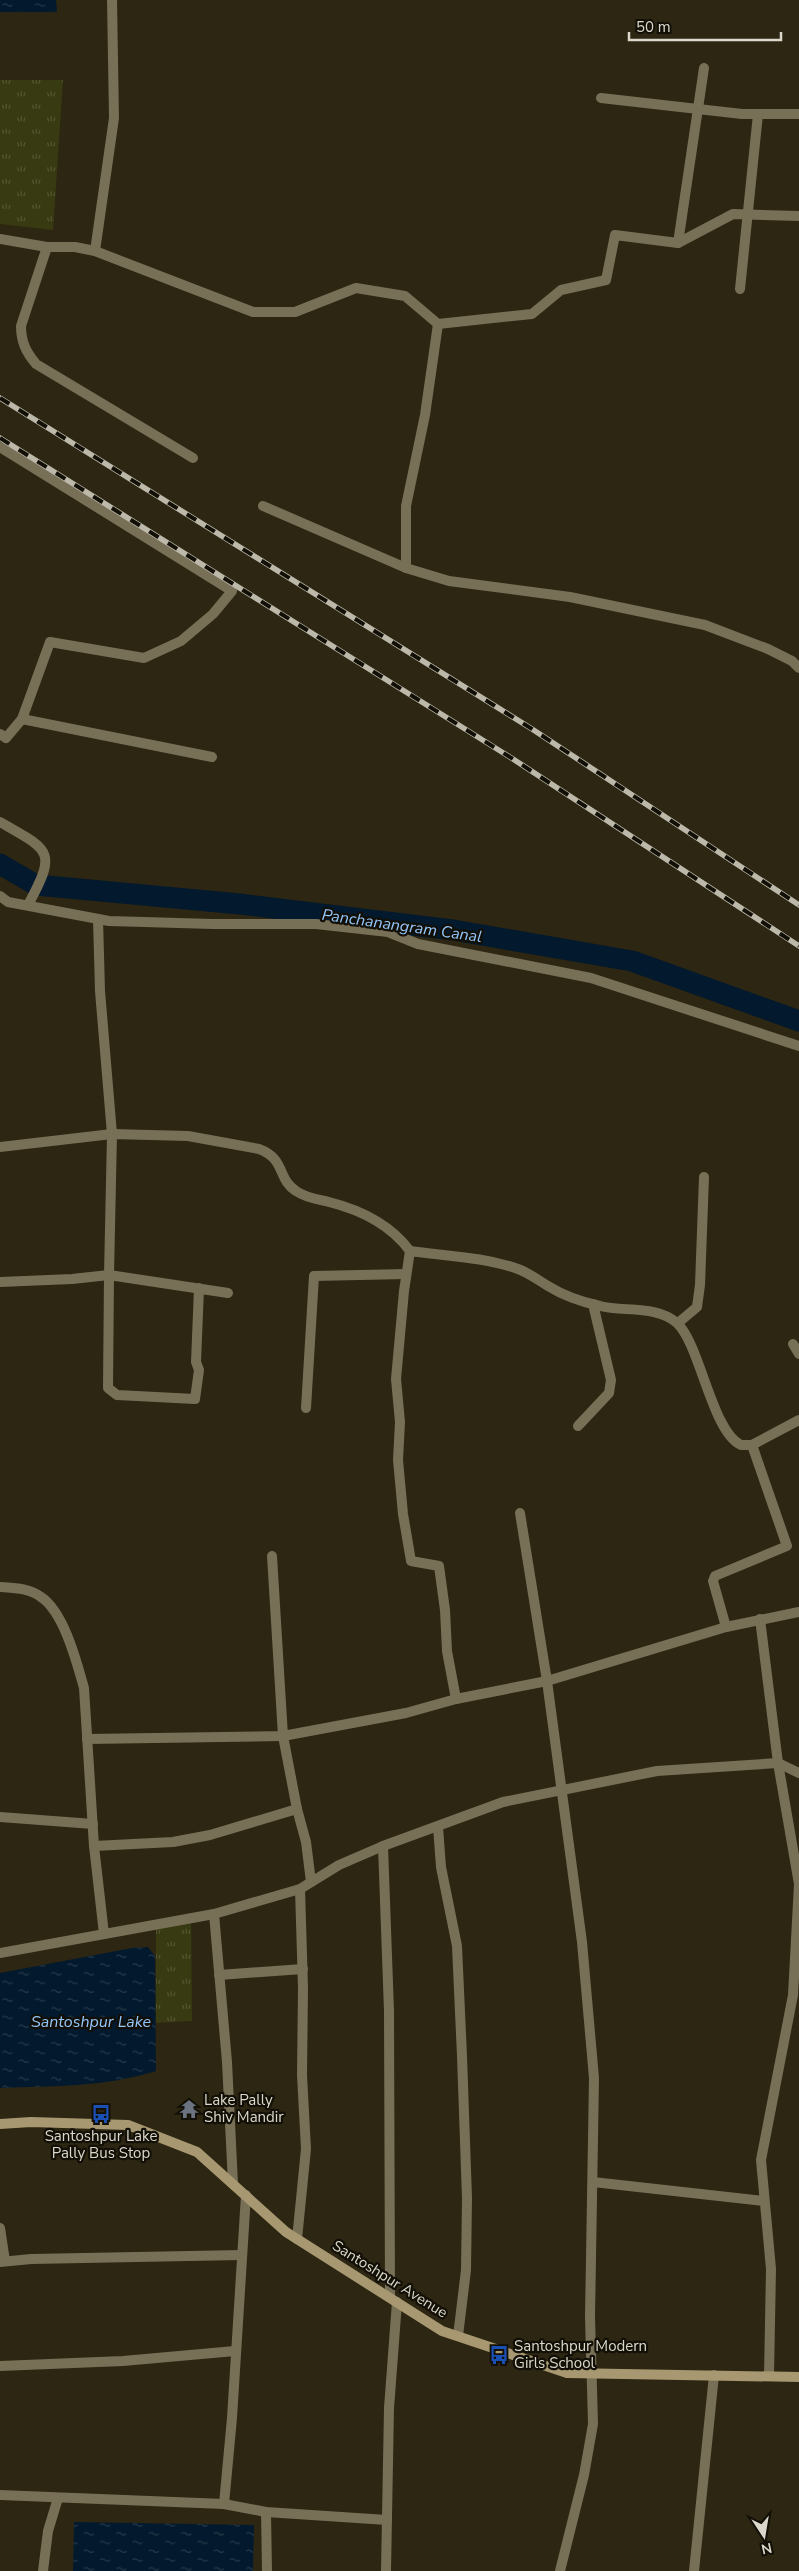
<svg xmlns="http://www.w3.org/2000/svg" width="799" height="2571" font-family="'Nunito Sans',sans-serif">
<style>
.park{fill:url(#park-tufts)}
.water{fill:url(#water-ripples)}
.lines{fill:none;stroke-linecap:round;stroke-linejoin:round}
.canal{stroke:#03192d;stroke-width:21}
.minor{stroke:#786f57;stroke-width:10}
.secondary{stroke:#a79871;stroke-width:10}
.rail-casing{stroke:#bcb8aa;stroke-width:5.5}
.rail{stroke:#120f07;stroke-width:4;stroke-dasharray:11;stroke-linecap:butt}
.labels{text-anchor:middle;stroke-width:4.5;stroke-linejoin:round;paint-order:stroke}
.poi-label{font-size:15px;fill:#dbd8cb;stroke:#120f07;text-anchor:start}
.street-label{font-size:15px;fill:#dbd8cb;stroke:#120f07}
.water-label{font-size:16px;font-style:italic;fill:#94c7fb;stroke:#120f07}
</style>
<defs>
<pattern id="park-tufts" width="24" height="20" patternUnits="userSpaceOnUse" patternTransform="scale(1.25)"><rect width="24" height="20" fill="#383a11"/><path d="M3 7l-1-3M5 7V3M7 7l1-3M15 17l-1-3M17 17v-4M19 17l1-3" fill="none" stroke="#545632"/></pattern>
<pattern id="water-ripples" width="26" height="14" patternUnits="userSpaceOnUse" patternTransform="scale(1.25)"><rect width="26" height="14" fill="#03192d"/><path d="M2 4q2-2 4 0t4 0M15 11q2-2 4 0t4 0" fill="none" stroke="#273a4a"/></pattern>
</defs>
<rect width="100%" height="100%" fill="#2c2612"/>
<!-- park -->
<g class="park">
<polygon points="0,80 63,80 53,230 0,224"/>
<polygon points="191,1918 192,2021 156,2023 156,1925"/>
</g>
<!-- water -->
<g class="water">
<polygon points="0,0 56,0 57,12 0,12"/>
<path d="M148 1947 155 1956 156 2071C105 2087 54 2086 0 2088V1973L132 1948Z"/>
<polygon points="74,2522 254,2525 253,2571 73,2571"/>
</g>
<g class="lines">
<!-- canal -->
<polyline class="canal" points="0,864 36,885 240,904 453,930 632,961 799,1021"/>
<!-- minor -->
<g class="minor">
<polyline points="601,98 742,114 799,114"/>
<polyline points="0,239 47,247 75,247 95,251 253,312 295,312 356,288 405,296 438,324 425,415 406,506 406,568 449,581 570,597 705,625 768,649 792,661 799,668"/>
<polyline points="678,243 704,68"/>
<path d="M47 247 21 326C21 342 26 352 36 364L193 458"/>
<polyline points="95,251 114,118 112,0"/>
<polyline points="740,289 758,114"/>
<polyline points="438,324 532,314 561,290 606,280 615,235 678,243 733,214 799,216"/>
<polyline points="0,447 232,591 213,614 181,641 144,658 50,642 22,719"/>
<polyline points="263,506 406,568"/>
<polyline points="0,734 6,738 22,719 212,757"/>
<path d="M0 822C51 851 57 851 28 905"/>
<polyline points="0,896 8,902 109,921 213,924 316,924 388,932 418,944 591,978 799,1046"/>
<path d="M0 1147 112 1134 188 1136 259 1149C286 1159 277 1179 296 1191 306 1198 317 1199 329 1202 361 1210 390 1224 410 1251"/>
<polyline points="0,1282 72,1279 109,1275 112,1134 100,991 98,919"/>
<polyline points="199,1288 196,1362 199,1370 195,1399 117,1395 108,1388 109,1275 228,1293"/>
<polyline points="678,1323 697,1307 700,1285 704,1177"/>
<polyline points="793,1344 799,1354"/>
<polyline points="306,1408 314,1276 406,1274"/>
<polyline points="578,1426 609,1393 611,1380 593,1304"/>
<polyline points="272,1556 283,1736 297,1809 306,1842 311,1882"/>
<path d="M0 1587C14 1588 29 1588 41 1597 64 1612 77 1663 84 1688L94 1846 104 1934"/>
<polyline points="760,1619 778,1763 799,1884 793,1995 761,2160 771,2269 769,2376"/>
<polyline points="726,1627 713,1581 715,1576 787,1546 752,1445"/>
<path d="M456 1699 447 1651 445 1610 439 1566 411 1561 403 1514 398 1460 400 1422 396 1379 404 1291 410 1251C446 1256 484 1257 518 1269 529 1273 538 1280 548 1286 564 1296 582 1302 600 1306 624 1312 657 1305 677 1323 700 1344 712 1432 741 1445H752L799 1420"/>
<polyline points="87,1739 283,1736 406,1713 456,1699 547,1681 520,1513"/>
<polyline points="0,1817 93,1824"/>
<polyline points="438,1827 441,1867 457,1946 462,2056 467,2198 466,2270 458,2336"/>
<polyline points="94,1846 173,1842 210,1835 297,1809"/>
<polyline points="383,1846 389,2011 390,2297"/>
<polyline points="0,1953 214,1914"/>
<polyline points="219,1975 303,1969"/>
<polyline points="593,2182 764,2201"/>
<polyline points="233,2184 227,2062 214,1914 300,1889 339,1865 383,1846 503,1802 657,1771 778,1763 799,1773"/>
<polyline points="0,2228 5,2261"/>
<polyline points="297,2239 306,2149 302,2075 303,1988 300,1889"/>
<polyline points="0,2262 31,2259 242,2255"/>
<polyline points="0,2366 123,2361 235,2351"/>
<polyline points="0,2495 224,2504 266,2512 387,2520"/>
<polyline points="224,2504 232,2418 246,2195"/>
<polyline points="266,2512 267,2571"/>
<polyline points="43,2571 48,2531 58,2498"/>
<polyline points="386,2571 389,2408 397,2302"/>
<polyline points="560,2571 584,2475 593,2424 590,2317 594,2078 582,1942 547,1681 726,1627 799,1612"/>
<polyline points="694,2571 714,2375"/>
</g>
<!-- secondary -->
<polyline class="secondary" points="0,2124 31,2122 128,2125 197,2152 286,2232 442,2331 567,2373 799,2377"/>
<!-- rail casing -->
<g class="rail-casing">
<g id="rail">
<polyline points="0,398 532,729 799,905"/>
<polyline points="0,438 513,759 799,946"/>
</g>
</g>
<!-- rail -->
<use href="#rail" class="rail"/>
</g>
<!-- icons -->
<defs>
<g id="temple-bare" transform="scale(1.5)"><path d="M0-6L5-2H3V0L6.5 2.5H4V6H1.5V3h-3V6H-4V2.5H-6.5L-3 0V-2H-5Z" fill="#6b7280" stroke="#120f07" stroke-width="2.5" paint-order="stroke"/></g>
<g id="bus-bare" transform="scale(1.5)"><path d="M-5-6H5V4H4V6H2V4H-2V6H-4V4H-5ZM-3.5-4V0h7V-4ZM-3.5 1.2v1.5H-2V1.2ZM2 1.2v1.5H3.5V1.2Z" fill="#1a4fb4" stroke="#120f07" stroke-width="2.5" paint-order="stroke"/></g>
</defs>
<g fill-rule="evenodd">
<use href="#temple-bare" x="189" y="2109"/>
<use href="#bus-bare" x="101" y="2114"/>
<use href="#bus-bare" x="499" y="2355"/>
</g>
<g class="labels">
<!-- poi labels -->
<g class="poi-label">
<text x="204" y="2105">Lake Pally<tspan x="204" dy="17">Shiv Mandir</tspan></text>
<text x="101" y="2141" text-anchor="middle">Santoshpur Lake<tspan x="101" dy="17">Pally Bus Stop</tspan></text>
<text x="514" y="2351">Santoshpur Modern<tspan x="514" dy="17">Girls School</tspan></text>
</g>
<!-- street labels -->
<g class="street-label">
<text transform="translate(390 2279) rotate(32)" y="5">Santoshpur Avenue</text>
</g>
<!-- water labels -->
<g class="water-label">
<text transform="translate(402 925) rotate(8)" y="6">Panchanangram Canal</text>
<text x="91" y="2027">Santoshpur Lake</text>
</g>
</g>
<!-- north arrow -->
<g transform="translate(764 2536) rotate(168)" stroke="#120f07" stroke-width="4" paint-order="stroke">
<path d="M0-4L9 19L0 12L-9 19Z" fill="#dbd8cb"/>
<text y="-8" font-size="14" font-weight="bold" text-anchor="middle" fill="#dbd8cb">N</text>
</g>
<!-- scale -->
<path d="M629 32v8h152v-8" fill="none" stroke="#dbd8cb" stroke-width="2.5"/>
<text x="636" y="32" font-size="15" fill="#dbd8cb" stroke="#120f07" stroke-width="4" paint-order="stroke">50 m</text>
</svg>
